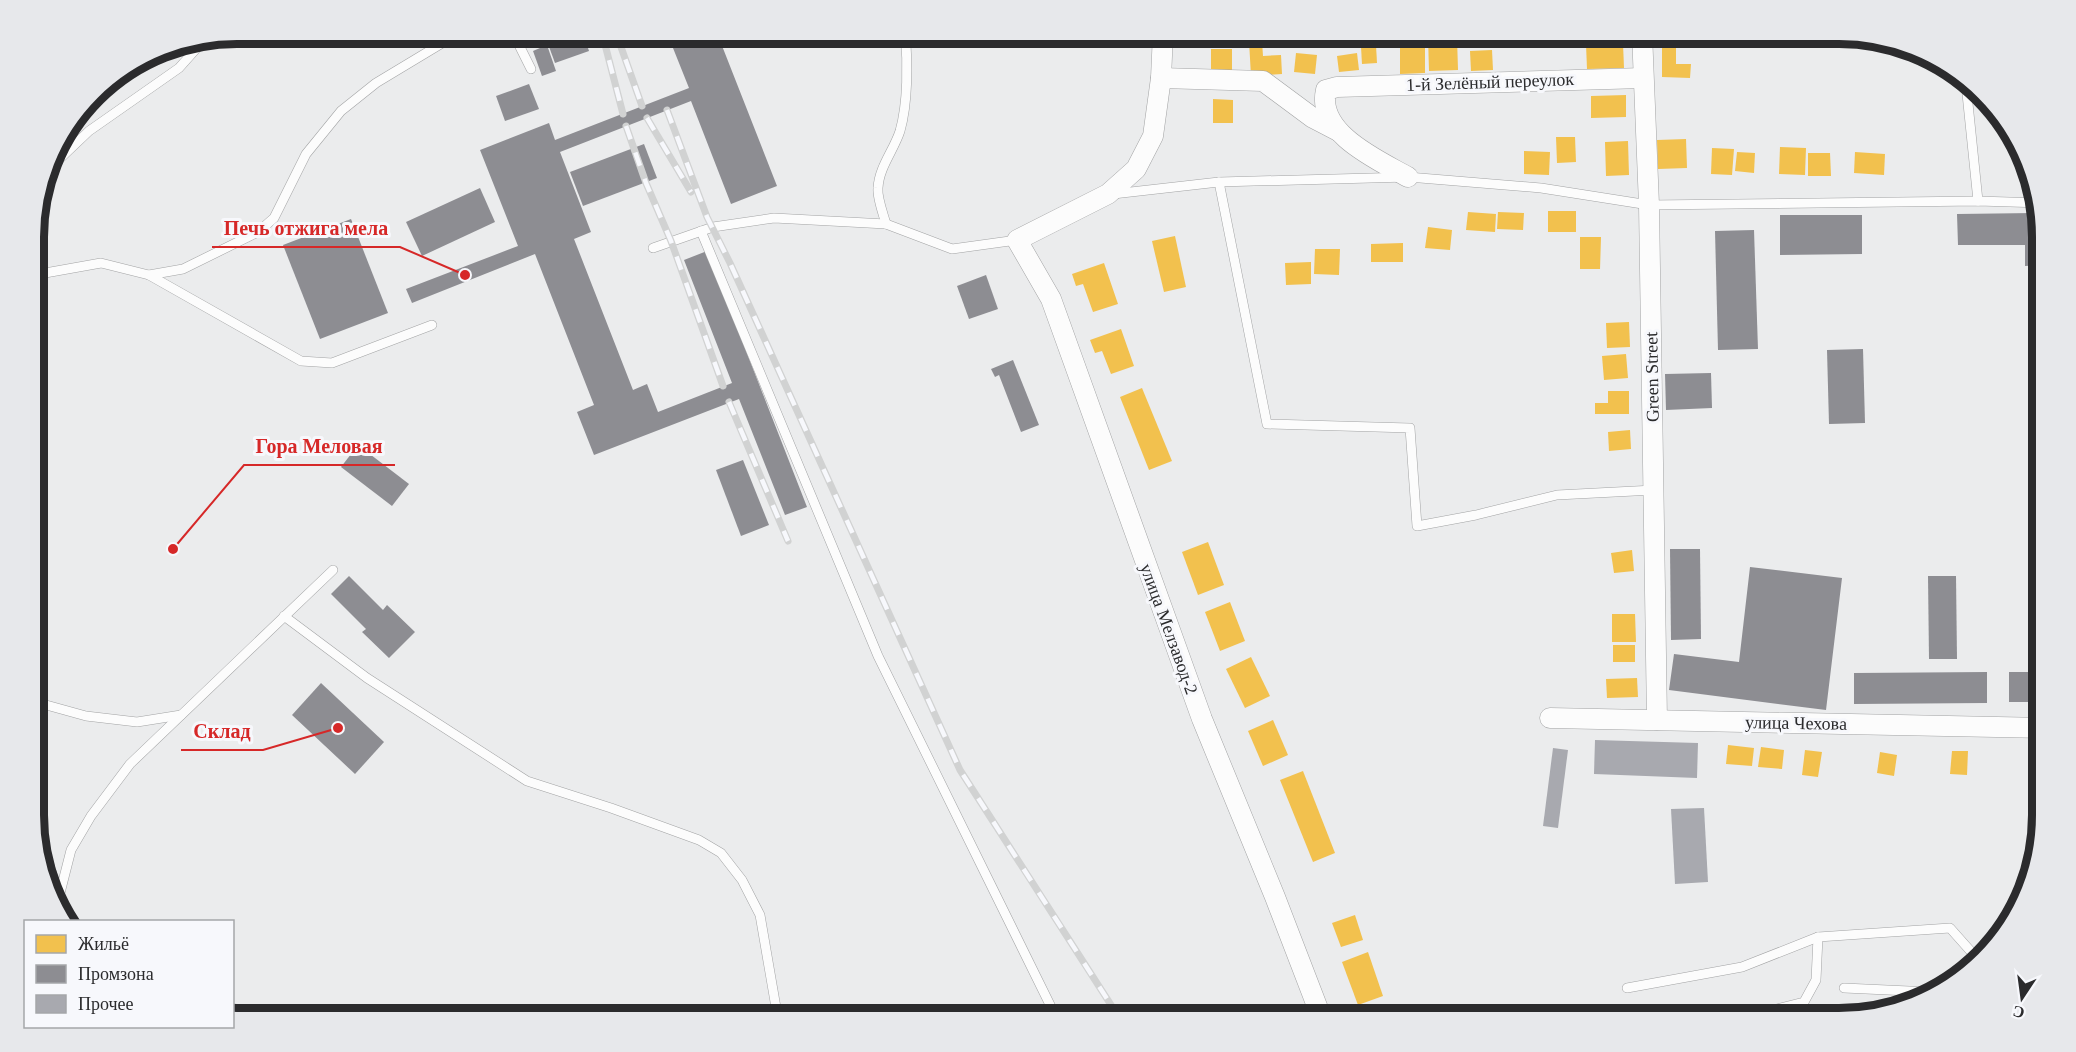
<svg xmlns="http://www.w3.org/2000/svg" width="2076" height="1052" font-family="'Times New Roman',serif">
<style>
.homes{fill:#f2c14e}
.industry{fill:#8d8d92}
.building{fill:#a8a9af}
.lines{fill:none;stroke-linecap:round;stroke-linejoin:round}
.lane-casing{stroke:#a2a3a4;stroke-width:10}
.street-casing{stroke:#a2a3a4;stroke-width:21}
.lane{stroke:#fcfcfc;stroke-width:9}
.street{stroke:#fcfcfc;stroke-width:20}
.rail-casing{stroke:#d1d2d2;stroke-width:7}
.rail{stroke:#f7f8fc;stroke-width:4.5;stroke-dasharray:14;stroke-linecap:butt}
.labels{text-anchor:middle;stroke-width:6;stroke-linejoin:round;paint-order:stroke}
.street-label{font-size:18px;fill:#2b2b2d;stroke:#f7f8fc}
.rim{fill:none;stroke:#2b2b2d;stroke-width:8}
.leader{fill:none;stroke:#d62828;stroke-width:2}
.callout-dot{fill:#d62828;stroke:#f7f8fc;stroke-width:2}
.callout-label{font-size:20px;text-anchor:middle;font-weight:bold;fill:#d62828;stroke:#f7f8fc;stroke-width:6;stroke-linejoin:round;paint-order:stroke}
</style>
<rect width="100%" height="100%" fill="#ebeced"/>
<!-- homes -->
<g class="homes">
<polygon points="1494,33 1520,33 1521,47 1495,47"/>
<polygon points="1660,33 1699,33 1698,44 1660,42"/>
<polygon points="1428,37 1457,37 1458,70 1429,71"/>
<polygon points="1425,38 1425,73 1400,74 1400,39"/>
<polygon points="1249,41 1262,41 1263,56 1281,55 1282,74 1251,76"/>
<polygon points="1623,43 1624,68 1587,69 1586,44"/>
<polygon points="1376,45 1377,63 1362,64 1361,47"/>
<polygon points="1662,48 1676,48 1676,64 1691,64 1690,78 1662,77"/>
<polygon points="1211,49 1232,49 1232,73 1211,74"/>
<polygon points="1492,50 1493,70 1471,71 1470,51"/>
<polygon points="1296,53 1317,55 1315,74 1294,72"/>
<polygon points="1357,53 1359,70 1339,72 1337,56"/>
<polygon points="1626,95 1626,117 1591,118 1591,96"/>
<polygon points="1213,99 1233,100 1233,123 1213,123"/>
<polygon points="1556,137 1575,137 1576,162 1557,163"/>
<polygon points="1686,139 1687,168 1658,169 1657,140"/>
<polygon points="1628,141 1629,175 1606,176 1605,142"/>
<polygon points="1780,147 1806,148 1805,175 1779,174"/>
<polygon points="1712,148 1734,149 1732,175 1711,174"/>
<polygon points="1524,151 1550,152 1549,175 1524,174"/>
<polygon points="1737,152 1755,153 1754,173 1735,171"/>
<polygon points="1855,152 1885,154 1884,175 1854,173"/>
<polygon points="1808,153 1830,153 1831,176 1808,176"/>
<rect x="1548" y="211" width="28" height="21"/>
<polygon points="1468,212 1496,214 1495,232 1466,230"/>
<polygon points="1498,212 1524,213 1523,230 1497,229"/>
<polygon points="1428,227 1452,230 1450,250 1425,248"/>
<polygon points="1175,236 1186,287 1164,292 1152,241"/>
<polygon points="1580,237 1601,237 1600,269 1580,269"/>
<polygon points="1403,243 1403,262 1371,262 1371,244"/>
<polygon points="1315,249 1340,249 1339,275 1314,274"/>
<polygon points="1311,262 1311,284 1286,285 1285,263"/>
<polygon points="1104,263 1118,304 1093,312 1083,284 1076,286 1072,274"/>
<polygon points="1629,322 1630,347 1607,348 1606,323"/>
<polygon points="1121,329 1134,366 1111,374 1102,351 1095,353 1090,340"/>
<polygon points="1626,354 1628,378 1604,380 1602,356"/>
<polygon points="1142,388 1172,461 1149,470 1120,397"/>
<polygon points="1608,391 1629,391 1629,414 1595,414 1595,403 1608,403"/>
<polygon points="1630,430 1631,449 1609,451 1608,432"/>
<polygon points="1208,542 1224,585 1198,595 1182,552"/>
<polygon points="1632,550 1634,571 1614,573 1611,553"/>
<polygon points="1230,602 1245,641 1220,651 1205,612"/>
<polygon points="1612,614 1635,614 1636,642 1612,642"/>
<rect x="1613" y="645" width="22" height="17"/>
<polygon points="1251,657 1270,696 1245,708 1226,669"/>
<polygon points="1637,678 1638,697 1607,698 1606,679"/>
<polygon points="1273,720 1288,755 1263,766 1248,731"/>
<polygon points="1728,745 1754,748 1752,766 1726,764"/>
<polygon points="1761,747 1784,750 1782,769 1758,767"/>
<polygon points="1805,750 1822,752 1818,777 1802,775"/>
<polygon points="1952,751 1968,751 1967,775 1950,774"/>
<polygon points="1880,752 1897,755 1894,776 1877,773"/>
<polygon points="1303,771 1335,853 1313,862 1280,780"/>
<polygon points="2035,800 2043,800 2043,816 2036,845"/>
<polygon points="1355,915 1363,940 1341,947 1332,923"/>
<polygon points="1368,952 1383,996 1358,1005 1342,962"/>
</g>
<!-- industry -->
<g class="industry">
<polygon points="544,33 583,33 589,51 555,63"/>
<polygon points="667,33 717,33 777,186 731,204 691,101 560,152 591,232 574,239 633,390 647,384 658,412 732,383 684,260 707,251 807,507 785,515 739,399 594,455 577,412 594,405 535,254 412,303 406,289 518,246 480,150 549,123 555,140 689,88"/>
<polygon points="547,45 556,71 542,76 533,51"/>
<polygon points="529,84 539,109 505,121 496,96"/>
<polygon points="644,144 657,178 583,206 570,172"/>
<polygon points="480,188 495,222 422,256 406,222"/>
<polygon points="2040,213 2040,265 2025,266 2025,245 1958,245 1957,214"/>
<polygon points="1780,215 1862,215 1862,254 1780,255"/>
<polygon points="351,219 388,313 320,339 283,245"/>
<polygon points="1754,230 1758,349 1718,350 1715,231"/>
<polygon points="986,275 998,309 969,319 957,286"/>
<polygon points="1863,349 1865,423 1829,424 1827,350"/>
<polygon points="1013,360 1039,425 1021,432 999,375 995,377 991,369"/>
<polygon points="1711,373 1712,408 1666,410 1665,374"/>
<polygon points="358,445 409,484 392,506 341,467"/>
<polygon points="743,460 769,525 741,536 716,470"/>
<polygon points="1670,549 1700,549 1701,639 1671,640"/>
<polygon points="1750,567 1842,578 1826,710 1669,690 1674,654 1739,662"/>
<polygon points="349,576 383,610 387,605 415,632 389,658 362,632 366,629 331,594"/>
<polygon points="1928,576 1956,576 1957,659 1929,659"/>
<polygon points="1987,672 1987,703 1854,704 1854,673"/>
<rect x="2009" y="672" width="34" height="30"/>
<polygon points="321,683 384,742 355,774 292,715"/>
</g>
<!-- building -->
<g class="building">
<polygon points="1595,740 1698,743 1697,778 1594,774"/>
<polygon points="1553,748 1568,750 1558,828 1543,826"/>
<polygon points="1704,808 1708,882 1675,884 1671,809"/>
<polygon points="1486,1005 1489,1019 1424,1019 1424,1018"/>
</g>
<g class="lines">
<!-- lane casing -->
<g class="lane-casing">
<g id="lane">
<polyline points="507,33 516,39 531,69"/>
<polyline points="1966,84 1978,201"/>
<polyline points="48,170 89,131 179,68 204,40"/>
<polyline points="1219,182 1267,424 1410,428 1417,526 1476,515 1557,495 1654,490"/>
<polyline points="1113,194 1219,182 1408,177 1541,188 1649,205 1978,201 2038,203"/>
<path d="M886 224C883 213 877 198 878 188 879 167 894 150 900 131 908 103 908 62 905 33"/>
<polyline points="701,231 878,656 1057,1019"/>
<polyline points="653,248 713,227 774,218 886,224 952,249 1017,240"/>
<polyline points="34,275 101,263 149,275 301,361 332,363 432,325"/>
<polyline points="149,275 183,269 258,232 274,218 306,154 341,111 376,83 459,33"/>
<polyline points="284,616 367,678 527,781 611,808 699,840 721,853 742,880 760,915 778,1019"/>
<polyline points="34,699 39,703 86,716 137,722 181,715"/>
<polyline points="35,818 63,910"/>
<polyline points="59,897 71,850 91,816 130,764 333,570"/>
<polyline points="1627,988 1742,967 1818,937 1950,928 1974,955 1977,956"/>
<polyline points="1844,988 1931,992"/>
<polyline points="1738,1019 1804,1002 1816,980 1818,937"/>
</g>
</g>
<!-- street casing -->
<g class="street-casing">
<g id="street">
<polyline points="1163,33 1161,78 1153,136 1136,169 1108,194 1017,240 1051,299 1202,719 1275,897 1322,1019"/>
<polyline points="1642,33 1649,205 1657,720"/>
<polyline points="1161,78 1263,81 1313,118 1338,131"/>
<path d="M1408 177C1378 160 1316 133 1326 90L1337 87 1643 78"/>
<polyline points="1550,718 2043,728"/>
</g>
</g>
<!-- lane -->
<use href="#lane" class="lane"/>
<!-- street -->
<use href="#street" class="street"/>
<!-- rail casing -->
<g class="rail-casing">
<g id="rail">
<polyline points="602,33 623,114"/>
<polyline points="616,33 642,106"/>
<polyline points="667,110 707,217 730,263 960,770 1120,1019"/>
<polyline points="647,118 691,192"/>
<polyline points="626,126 646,183 671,241 723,386"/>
<polyline points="729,402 788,541"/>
</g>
</g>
<!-- rail -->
<use href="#rail" class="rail"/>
</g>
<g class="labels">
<!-- street labels -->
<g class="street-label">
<text transform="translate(1490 82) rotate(-2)" y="6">1-й Зелёный переулок</text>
<text transform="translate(1652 377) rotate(-91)" y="6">Green Street</text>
<text transform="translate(1169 629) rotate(70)" y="6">улица Мелзавод-2</text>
<text transform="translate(1796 723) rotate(1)" y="6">улица Чехова</text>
</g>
</g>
<!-- crop -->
<path d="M0 0H2076V1052H0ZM237 44H1839A193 193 0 0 1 2032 237V815A193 193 0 0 1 1839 1008H237A193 193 0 0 1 44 815V237A193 193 0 0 1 237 44Z" fill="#e7e8eb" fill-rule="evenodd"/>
<path class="rim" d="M237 44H1839A193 193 0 0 1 2032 237V815A193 193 0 0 1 1839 1008H237A193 193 0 0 1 44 815V237A193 193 0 0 1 237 44Z"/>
<!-- callouts -->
<path class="leader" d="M465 275L400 247H212M173 549L244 465H395M338 728L263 750H181"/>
<g class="callout-dot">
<circle cx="465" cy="275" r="6"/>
<circle cx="173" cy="549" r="6"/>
<circle cx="338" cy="728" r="6"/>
</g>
<g class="callout-label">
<text x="306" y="235">Печь отжига мела</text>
<text x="319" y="453">Гора Меловая</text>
<text x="222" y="738">Склад</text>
</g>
<!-- legend -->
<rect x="24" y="920" width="210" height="108" fill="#f7f8fc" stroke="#a5a6a9" stroke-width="1.5"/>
<rect x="36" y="935" width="30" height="18" fill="#f2c14e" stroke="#a5a6a9" stroke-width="1.5"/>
<text x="78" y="950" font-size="18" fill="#2b2b2d">Жильё</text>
<rect x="36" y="965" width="30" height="18" fill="#8d8d92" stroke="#a5a6a9" stroke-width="1.5"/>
<text x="78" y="980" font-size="18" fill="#2b2b2d">Промзона</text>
<rect x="36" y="995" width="30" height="18" fill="#a8a9af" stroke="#a5a6a9" stroke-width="1.5"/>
<text x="78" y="1010" font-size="18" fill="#2b2b2d">Прочее</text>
<!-- north arrow -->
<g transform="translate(2022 998) rotate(193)" stroke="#f7f8fc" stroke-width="4.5" paint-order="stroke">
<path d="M0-4.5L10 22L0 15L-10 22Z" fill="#2b2b2d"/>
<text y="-9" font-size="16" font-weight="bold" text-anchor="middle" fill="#2b2b2d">С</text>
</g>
</svg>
